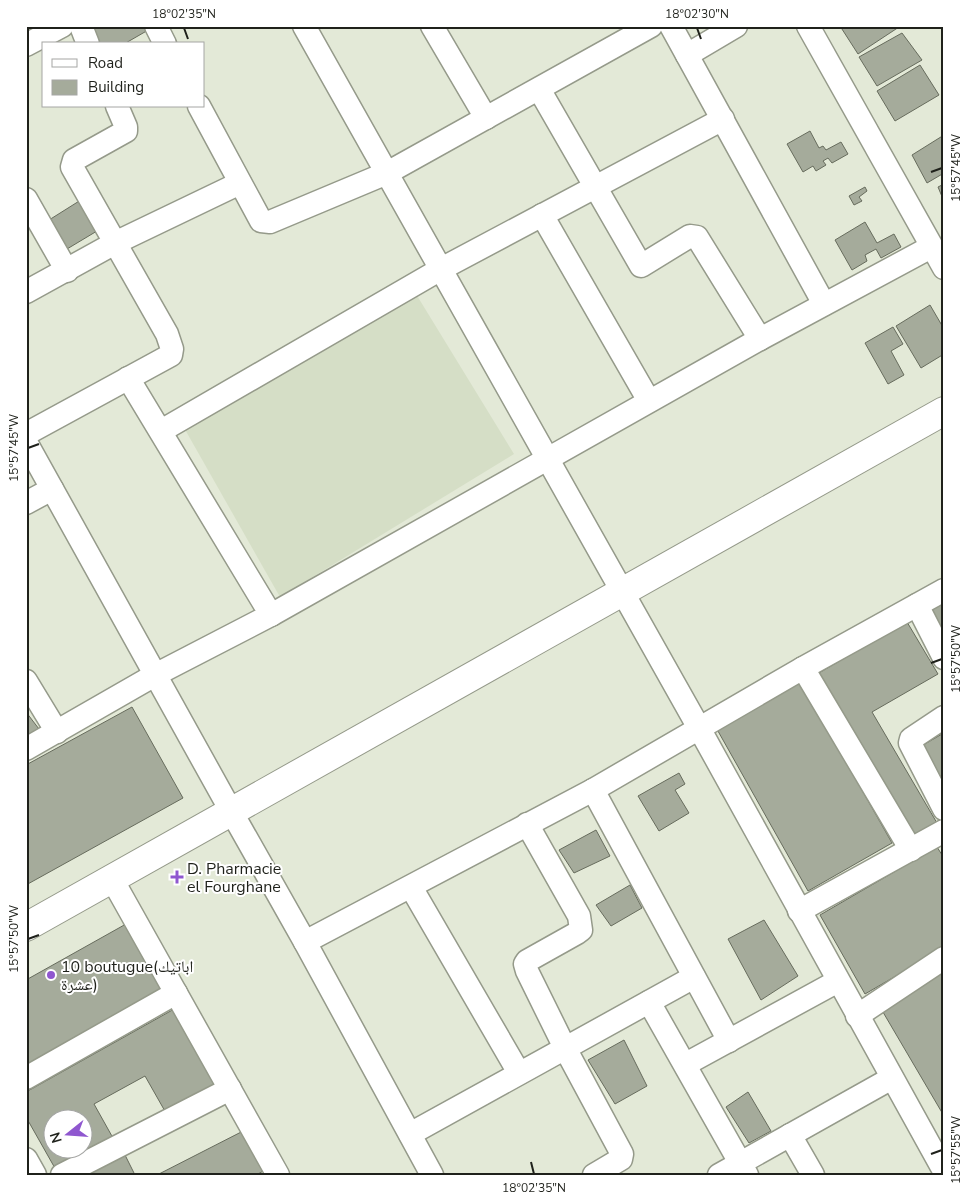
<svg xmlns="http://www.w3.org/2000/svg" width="970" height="1201" font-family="'Nunito Sans','Noto Naskh Arabic',sans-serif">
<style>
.built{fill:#d5dec6}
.building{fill:#a5ab9b;stroke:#676c5d;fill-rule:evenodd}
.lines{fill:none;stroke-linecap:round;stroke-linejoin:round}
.minor-casing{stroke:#959a8a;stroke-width:25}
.tertiary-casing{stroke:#959a8a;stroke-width:30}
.minor{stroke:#fff;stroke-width:22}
.tertiary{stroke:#fff;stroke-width:28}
.ticks{fill:none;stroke:#1f211b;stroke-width:2}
.poi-dot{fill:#8f57cf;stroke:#fff;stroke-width:2}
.labels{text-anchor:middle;stroke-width:4;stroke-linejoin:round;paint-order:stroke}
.poi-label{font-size:16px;fill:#1f211b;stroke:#fff;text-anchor:start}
.neatline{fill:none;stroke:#1f211b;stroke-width:2}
.ticks-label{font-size:12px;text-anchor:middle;fill:#1f211b}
</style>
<rect width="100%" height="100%" fill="#e3e9d7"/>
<!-- built -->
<polygon class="built" points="416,294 514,454 280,597 183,426"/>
<!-- building -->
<g class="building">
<polygon points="87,26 149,26 150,29 124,44 97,44"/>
<polygon points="840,26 899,26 899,27 858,54"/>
<polygon points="902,33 922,60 877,86 859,57"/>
<polygon points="920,65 939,95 895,121 877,91"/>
<polygon points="810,131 819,148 823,146 826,150 841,142 848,154 832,163 828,158 823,161 826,165 816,171 813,166 803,172 787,144"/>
<polygon points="944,135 944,173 927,183 912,155"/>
<polygon points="944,184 944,199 943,199 938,187"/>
<polygon points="865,187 867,191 859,197 862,201 854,205 849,196"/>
<polygon points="84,198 102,228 67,249 49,220"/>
<polygon points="865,222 877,243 894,234 901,247 881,258 876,249 865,255 867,261 852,270 835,240"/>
<polygon points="930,305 944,329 944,354 921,368 896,326"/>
<polygon points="893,327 903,344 891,351 904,375 888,384 865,343"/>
<polygon points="944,599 944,633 925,609"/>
<polygon points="907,622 938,674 872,712 937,823 911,838 817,674"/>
<polygon points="798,677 892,843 808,891 714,724"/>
<polygon points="132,707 183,798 26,885 26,765"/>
<polygon points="26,712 39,729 26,736"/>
<polygon points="942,734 944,737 944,774 935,779 918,748"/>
<polygon points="679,773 685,784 675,790 689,813 659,831 638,796"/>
<polygon points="596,830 610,856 574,873 559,850"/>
<polygon points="937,847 944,858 944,948 865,994 820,915"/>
<polygon points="630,885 642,908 611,926 596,905"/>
<polygon points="764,920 798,976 761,1000 728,939"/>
<polygon points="126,924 164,993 26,1070 26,980"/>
<polygon points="944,970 944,1116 880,1007"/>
<path d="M176 1008 218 1084 166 1113 145 1076 94 1104 113 1138 56 1170 26 1117V1092ZM52 1118H82V1148H52Z"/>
<polygon points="624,1040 647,1086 615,1104 588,1060"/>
<polygon points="748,1092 771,1131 749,1143 726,1107"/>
<polygon points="249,1128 269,1168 256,1175 157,1175"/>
<polygon points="125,1155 135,1175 87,1175"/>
</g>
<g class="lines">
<!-- minor casing -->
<g class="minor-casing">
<g id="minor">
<polyline points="81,26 88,44"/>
<polyline points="156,26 165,44"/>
<polyline points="304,26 699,728 944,1171"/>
<polyline points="432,26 486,118"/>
<polyline points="671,26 824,304"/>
<polyline points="808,26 944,268"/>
<polyline points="26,45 62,26"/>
<polyline points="687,55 736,26"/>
<polyline points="539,89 641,266 690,236 697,237 760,339"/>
<polyline points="199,106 261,221 270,222 387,173 651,26"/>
<polyline points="26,199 67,271"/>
<polyline points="542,215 649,401"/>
<polyline points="26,292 115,243 240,183"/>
<polyline points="128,378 271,615"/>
<polyline points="161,431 441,269 723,119"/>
<polyline points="26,434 171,355 172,349 167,334 72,167 74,160 126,131 126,127 117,106"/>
<polyline points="26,442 231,811 305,942 432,1175"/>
<polyline points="26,503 52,489"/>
<polyline points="917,605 944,658"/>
<polyline points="803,668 911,850"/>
<polyline points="26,681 57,732"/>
<polyline points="944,717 911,739 910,743 944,809"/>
<polyline points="26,749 155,675 271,615 760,339 931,247"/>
<polyline points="593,790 729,1041"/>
<polyline points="527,824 579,916 581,930 577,933 527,961 525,964 527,971 565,1048 622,1154 621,1159 594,1175"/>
<polyline points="112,879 278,1175"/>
<polyline points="411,887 519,1073"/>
<polyline points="799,911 944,831"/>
<polyline points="305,942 593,790 803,668 944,590"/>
<polyline points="649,1002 747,1175"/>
<polyline points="857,1016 944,958"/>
<polyline points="686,1064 838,981"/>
<polyline points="26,1078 176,993"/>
<polyline points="410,1134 694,977"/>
<polyline points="790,1135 813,1175"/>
<polyline points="26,1159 35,1175"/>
<polyline points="62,1175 230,1089"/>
<polyline points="719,1175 892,1078"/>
</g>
</g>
<!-- tertiary casing -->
<g class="tertiary-casing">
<polyline id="tertiary" points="26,927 944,411"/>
</g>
<!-- minor -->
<use href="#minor" class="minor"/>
<!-- tertiary -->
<use href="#tertiary" class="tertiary"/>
</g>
<!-- ticks -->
<path class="ticks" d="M184 28 188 39M697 28 701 39M931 172 942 168M28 448 39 444M931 663 942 659M28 939 39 935M931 1154 942 1150M531 1162 534 1174"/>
<!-- markers -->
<g class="poi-dot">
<path d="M174.5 869.5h5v5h5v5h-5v5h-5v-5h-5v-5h5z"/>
<circle cx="51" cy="975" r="5"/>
</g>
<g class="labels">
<!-- poi labels -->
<g class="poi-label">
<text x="187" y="874">D. Pharmacie<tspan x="187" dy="18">el Fourghane</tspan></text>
<text x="61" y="972">10 boutugue(اباتيك<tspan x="61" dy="18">عشرة)</tspan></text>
</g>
</g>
<!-- border -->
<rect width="970" height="1201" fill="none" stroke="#ffffff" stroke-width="55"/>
<!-- legend -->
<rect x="42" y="42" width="162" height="65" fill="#ffffff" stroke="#a5a6a4"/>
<rect x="52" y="59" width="25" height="8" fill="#ffffff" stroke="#a5a6a4"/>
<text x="88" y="68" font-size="15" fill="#1f211b">Road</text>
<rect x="52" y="80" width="25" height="15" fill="#a5ab9b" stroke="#a5a6a4"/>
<text x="88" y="92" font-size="15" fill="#1f211b">Building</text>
<!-- north arrow -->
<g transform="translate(68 1134) rotate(253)"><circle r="24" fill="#ffffff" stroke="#a5a6a4"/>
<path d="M0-4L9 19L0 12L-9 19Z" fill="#8f57cf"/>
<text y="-8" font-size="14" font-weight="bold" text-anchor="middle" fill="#1f211b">N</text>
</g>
<rect x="28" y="28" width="914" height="1146" class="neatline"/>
<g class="ticks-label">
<text x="184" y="18">18°02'35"N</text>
<text x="697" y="18">18°02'30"N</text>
<text transform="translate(956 168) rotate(-90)" y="4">15°57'45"W</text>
<text transform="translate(14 448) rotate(-90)" y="4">15°57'45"W</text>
<text transform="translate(956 659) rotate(-90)" y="4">15°57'50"W</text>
<text transform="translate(14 939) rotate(-90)" y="4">15°57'50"W</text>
<text transform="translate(956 1150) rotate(-90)" y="4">15°57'55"W</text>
<text x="534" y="1192">18°02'35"N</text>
</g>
</svg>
